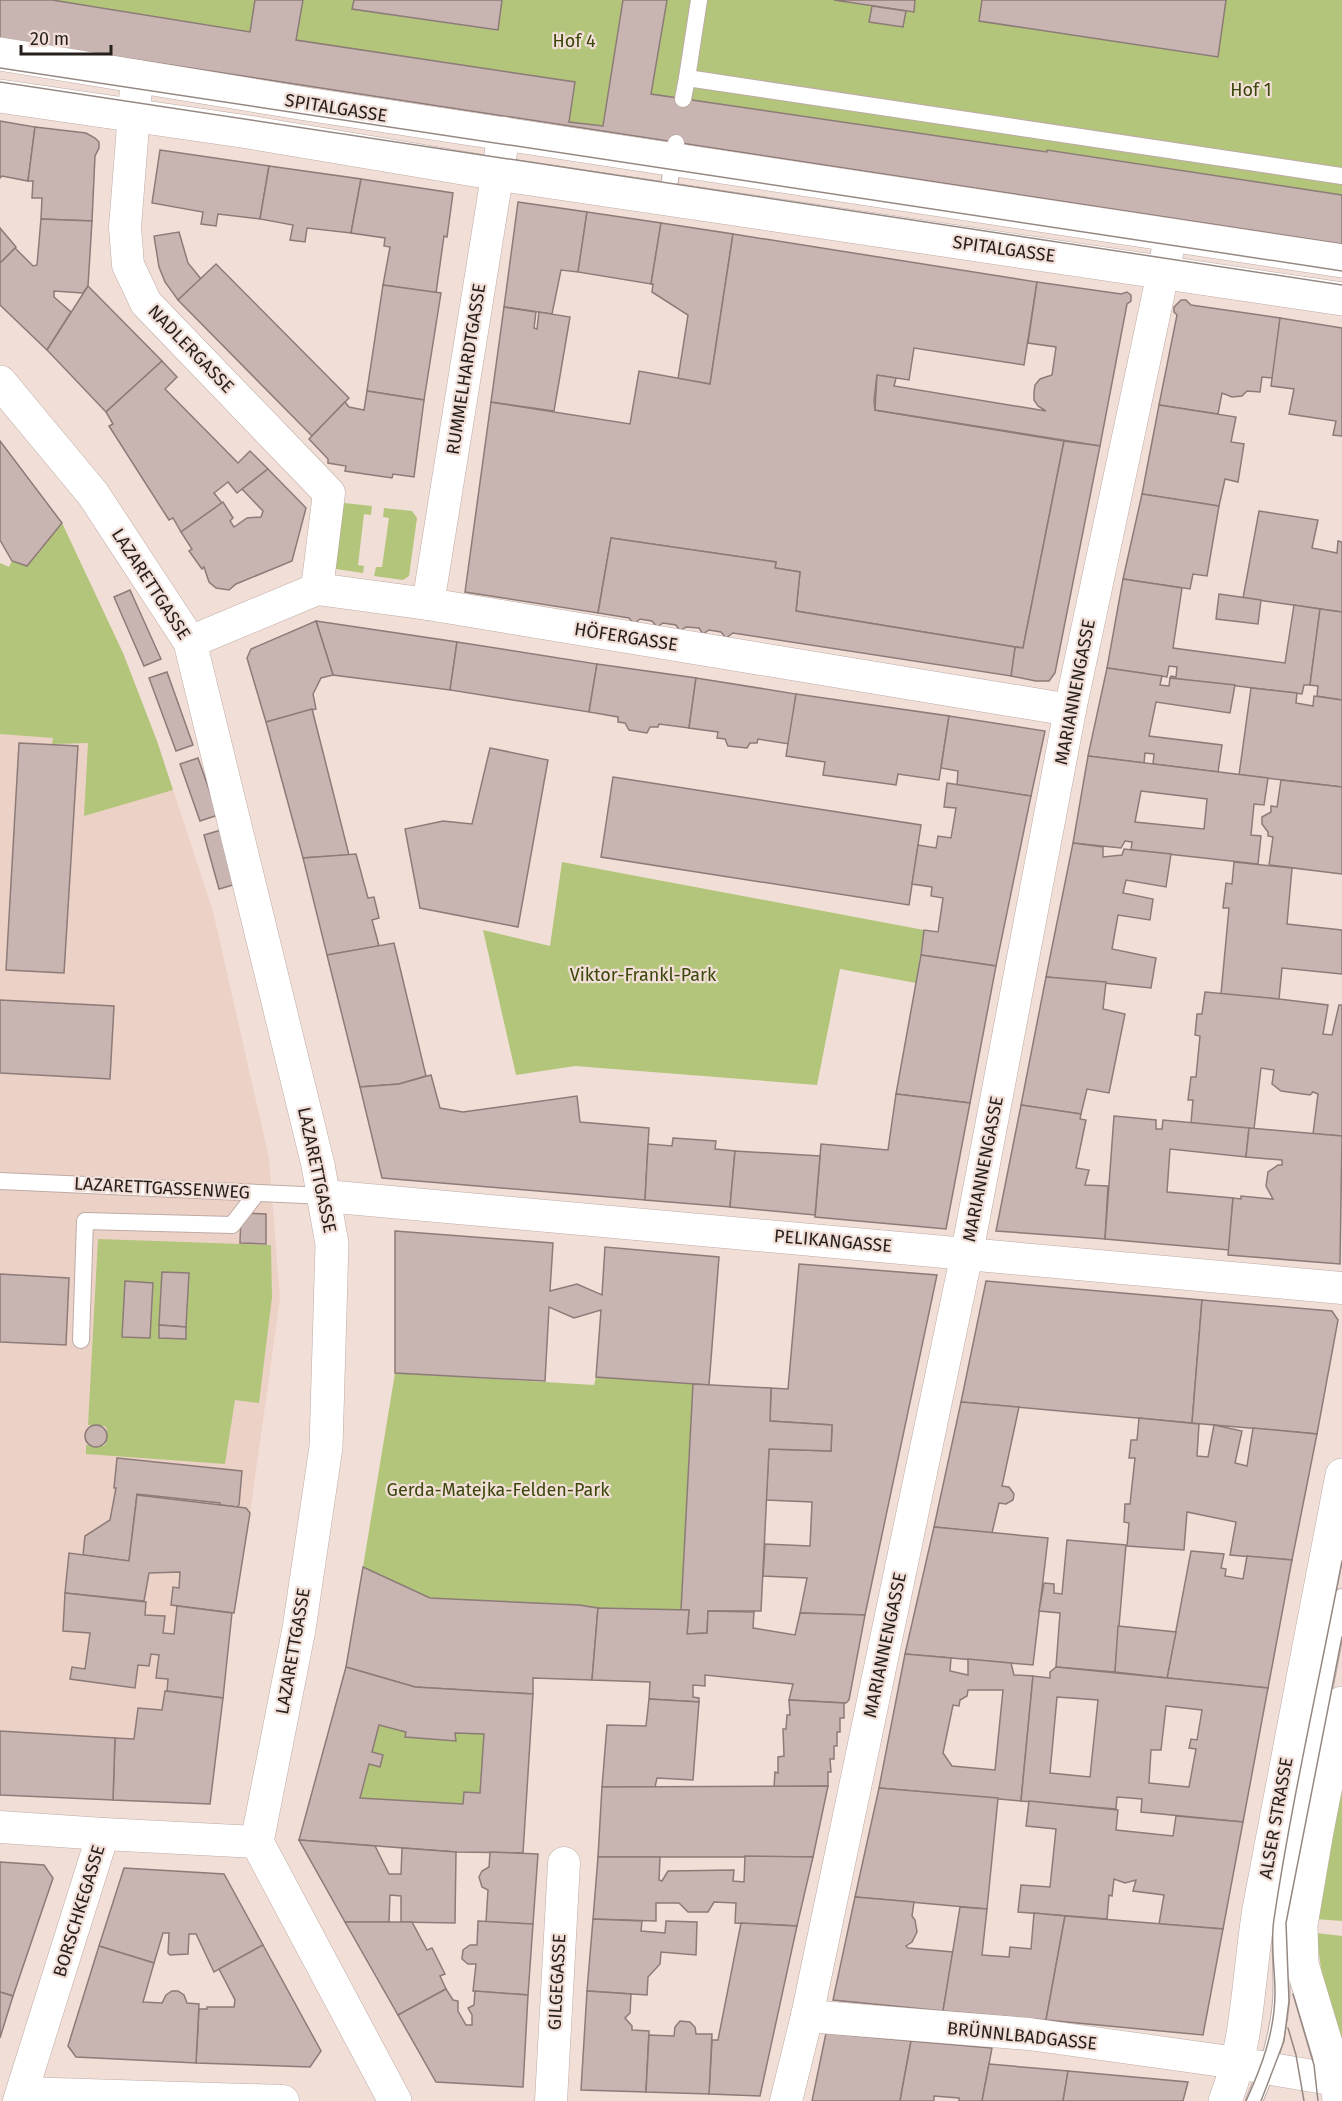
<svg xmlns="http://www.w3.org/2000/svg" width="1342" height="2101" font-family="'Fira Sans',sans-serif">
<style>
.built{fill:#ecd1c7}
.green{fill:#b2c57a}
.building{fill:#c8b4b1;stroke:#8d7b78;stroke-width:1.5;fill-rule:evenodd}
.lines{fill:none;stroke-linecap:round;stroke-linejoin:round}
.lane-casing{stroke:#beaba5;stroke-width:18}
.street-casing{stroke:#beaba5;stroke-width:33}
.secondary-casing{stroke:#beaba5;stroke-width:34}
.lane{stroke:#fff;stroke-width:16}
.street{stroke:#fff;stroke-width:32}
.secondary{stroke:#fff;stroke-width:33}
.tram{stroke:#958882;stroke-width:1.5}
.labels{text-anchor:middle;stroke-width:4.5;stroke-linejoin:round;paint-order:stroke}
.park-label{font-size:18px;fill:#3a460a;stroke:#f1ded7}
.street-label{font-size:18px;fill:#261f1c;stroke:#f1ded7}
</style>
<rect width="100%" height="100%" fill="#f1ded7"/>
<!-- built -->
<polygon class="built" points="62,523 123,653 157,741 213,911 269,1158 280,1299 250,1513 234,1613 232,1613 210,1804 0,1795 0,563 9,567 12,561 28,566"/>
<!-- green -->
<g class="green">
<polygon points="52,0 255,0 250,32"/>
<polygon points="303,0 623,0 603,126 569,122 296,40"/>
<polygon points="667,0 1342,0 1342,195 1047,150 1047,152 651,94"/>
<polygon points="344,503 372,506 371,515 364,514 358,565 364,566 363,573 336,569 331,563 339,507"/>
<polygon points="384,508 412,511 417,518 409,576 403,580 374,576 376,567 382,567 389,518 383,517"/>
<polygon points="62,523 123,653 157,741 173,790 84,816 88,743 52,744 53,738 0,734 0,563 9,567 12,561 28,566"/>
<polygon points="562,862 924,930 916,983 840,969 817,1085 575,1066 516,1075 483,930 550,946"/>
<polygon points="98,1239 271,1245 272,1297 259,1403 235,1400 225,1464 86,1454 86,1445 104,1446 106,1443 107,1429 105,1426 88,1425"/>
<polygon points="395,1373 594,1385 596,1377 693,1384 681,1610 598,1608 579,1605 430,1598 363,1567"/>
<polygon points="379,1725 406,1732 406,1737 455,1741 455,1733 484,1734 480,1793 464,1792 463,1804 360,1798 369,1764 380,1767 383,1755 372,1752"/>
<polygon points="1342,1784 1342,1921 1316,1919"/>
<polygon points="1316,1933 1342,1936 1342,2040 1322,1975"/>
</g>
<!-- building -->
<g class="building">
<polygon points="0,0 52,0 250,32 255,0 303,0 296,40 575,82 569,122 603,126 623,0 667,0 651,94 1047,152 1047,150 1342,195 1342,244 0,39"/>
<polygon points="354,0 502,0 498,30 352,9"/>
<polygon points="834,0 915,0 914,12"/>
<polygon points="982,0 1226,0 1218,57 979,21"/>
<polygon points="872,6 906,11 903,27 869,22"/>
<polygon points="0,121 35,127 28,181 2,176 0,178"/>
<polygon points="35,127 86,133 95,138 99,142 99,148 95,156 92,221 41,219 42,198 32,198 33,181 28,181"/>
<polygon points="160,150 269,166 260,219 218,214 216,226 201,224 203,212 152,203"/>
<polygon points="269,166 361,179 351,233 307,228 305,242 290,240 293,225 260,219"/>
<polygon points="361,179 453,193 447,237 444,236 436,293 383,285 390,247 384,246 385,238 351,233"/>
<polygon points="518,202 587,212 578,272 561,270 552,314 504,307"/>
<polygon points="587,212 661,223 651,284 578,272"/>
<polygon points="41,219 92,221 88,286 83,293 54,291 54,297 71,312 47,350 0,305 0,263 15,248 33,266 37,265"/>
<polygon points="661,223 733,234 710,384 678,379 688,315 652,292 653,284 651,284"/>
<polygon points="0,228 16,247 0,263"/>
<polygon points="179,232 188,263 201,279 178,300 165,282 159,267 154,236"/>
<polygon points="733,234 1037,282 1024,365 914,348 909,380 877,375 874,400 875,410 1064,441 1023,648 796,611 800,572 775,568 776,562 611,538 598,613 465,592 491,402 630,424 639,371 710,384"/>
<polygon points="216,264 349,398 312,436 178,300"/>
<polygon points="1037,282 1121,294 1127,292 1131,295 1131,301 1127,304 1100,446 875,410 877,375 896,378 894,386 1046,411 1038,406 1034,400 1034,392 1035,385 1040,379 1052,375 1056,347 1028,343"/>
<polygon points="383,285 441,293 424,400 367,391"/>
<polygon points="88,286 162,361 106,412 47,350"/>
<polygon points="1181,300 1186,300 1191,305 1280,318 1273,378 1262,377 1260,392 1247,391 1242,396 1232,397 1222,393 1218,414 1159,405 1177,315 1174,312 1174,307"/>
<polygon points="504,307 536,312 534,328 537,329 539,312 570,317 554,411 491,402"/>
<polygon points="1280,318 1342,328 1342,436 1333,435 1336,421 1289,414 1294,389 1271,386"/>
<polygon points="162,361 177,377 165,389 238,463 250,451 268,469 237,493 228,482 214,493 222,503 181,532 173,518 169,520 109,426 113,424 106,412"/>
<polygon points="367,391 424,400 414,477 393,474 392,478 345,471 346,466 328,463 328,459 309,439 345,402 349,407 364,410"/>
<polygon points="1159,405 1236,417 1231,442 1244,444 1238,482 1225,479 1219,506 1142,494"/>
<polygon points="0,441 62,523 27,566 12,561 0,540"/>
<polygon points="1064,441 1100,446 1055,673 1049,681 1036,681 1011,676 1015,647 1023,648"/>
<polygon points="268,469 306,508 292,561 236,584 229,590 216,588 209,582 204,567 202,569 189,551 192,549 181,532 223,502 233,518 230,521 234,527 247,518 261,517 263,511 242,489"/>
<polygon points="1142,494 1219,506 1207,576 1193,574 1190,589 1123,579"/>
<polygon points="1259,511 1318,520 1312,548 1337,553 1338,541 1342,542 1342,612 1243,598"/>
<polygon points="611,538 776,562 775,568 800,572 796,611 1015,647 1011,676 733,633 726,638 721,632 709,630 703,634 699,628 686,627 680,631 676,625 663,623 657,627 652,621 640,619 634,624 629,618 598,613"/>
<polygon points="1123,579 1182,588 1173,648 1285,663 1294,605 1320,609 1310,685 1304,685 1302,694 1170,678 1171,676 1176,677 1177,667 1169,666 1167,677 1107,668"/>
<polygon points="130,590 161,659 144,666 114,597"/>
<polygon points="1219,594 1261,600 1258,624 1216,619"/>
<polygon points="1320,609 1342,612 1342,700 1317,696 1318,686 1310,685"/>
<polygon points="316,621 457,642 450,690 333,675"/>
<polygon points="316,621 333,675 321,678 313,694 316,709 266,722 247,658 251,649"/>
<polygon points="457,642 597,664 589,712 450,690"/>
<polygon points="597,664 696,678 689,728 659,724 658,727 650,727 647,733 629,730 625,723 618,722 618,717 589,712"/>
<polygon points="1107,668 1162,676 1160,685 1169,686 1170,678 1235,685 1230,713 1156,702 1149,736 1222,745 1218,772 1153,764 1154,754 1145,753 1144,763 1088,756"/>
<polygon points="167,672 193,745 176,751 149,678"/>
<polygon points="696,678 796,694 789,744 758,739 757,743 750,743 747,748 728,746 725,739 717,738 718,732 689,728"/>
<polygon points="1251,688 1297,693 1296,703 1313,706 1314,696 1342,700 1342,787 1239,775"/>
<polygon points="796,694 949,716 939,780 898,774 896,785 823,775 825,762 786,756"/>
<polygon points="312,709 349,855 303,858 266,722"/>
<polygon points="949,716 1045,731 1031,796 957,785 958,771 941,768"/>
<polygon points="19,743 78,746 64,973 6,970"/>
<polygon points="490,748 548,760 518,927 420,908 405,829 443,821 472,824"/>
<path d="M1088 756 1268 778 1264 805 1254 804 1251 835 1261 836 1258 864 1131 850 1132 842 1125 841 1121 848 1073 843ZM1141 791 1207 799 1204 829 1135 822Z"/>
<polygon points="198,758 218,815 200,821 180,764"/>
<polygon points="613,777 921,825 909,905 601,857"/>
<polygon points="1281,780 1342,787 1342,874 1269,865 1273,837 1268,836 1268,832 1262,824 1262,817 1271,812 1271,806 1277,807"/>
<polygon points="947,783 1031,796 996,966 921,955 924,930 938,932 943,898 931,896 932,887 912,884 918,845 936,848 938,836 951,838 956,808 944,807"/>
<polygon points="221,830 233,885 219,889 204,835"/>
<polygon points="1073,843 1103,847 1103,857 1122,855 1124,849 1171,854 1166,887 1126,880 1123,893 1153,899 1150,920 1118,915 1112,949 1156,958 1151,988 1046,977"/>
<polygon points="356,854 368,898 374,897 379,918 372,920 379,946 327,955 303,858"/>
<polygon points="1234,862 1292,868 1287,924 1342,930 1342,974 1282,968 1279,999 1221,994 1229,908 1223,908 1226,883 1232,884"/>
<polygon points="394,943 426,1076 399,1084 360,1087 327,955"/>
<polygon points="921,955 996,966 970,1103 896,1094"/>
<polygon points="1046,977 1106,982 1103,1009 1125,1014 1109,1093 1087,1089 1081,1114 1021,1105"/>
<polygon points="1205,992 1279,999 1328,1005 1323,1034 1332,1035 1339,1005 1342,1005 1342,1136 1313,1134 1318,1094 1313,1092 1310,1095 1281,1091 1272,1084 1274,1070 1261,1068 1254,1129 1191,1123 1193,1100 1188,1100 1191,1077 1196,1077 1200,1036 1195,1035 1197,1014 1202,1014"/>
<polygon points="0,1000 114,1006 110,1079 0,1073"/>
<polygon points="431,1075 440,1108 463,1112 577,1096 580,1122 649,1128 645,1200 382,1178 360,1087 399,1084"/>
<polygon points="896,1094 970,1103 946,1229 815,1217 821,1144 888,1150"/>
<polygon points="1021,1105 1081,1114 1080,1119 1086,1120 1076,1168 1089,1170 1085,1185 1108,1186 1105,1239 996,1231"/>
<polygon points="1114,1116 1156,1120 1156,1129 1162,1129 1163,1120 1249,1128 1246,1157 1170,1149 1167,1192 1233,1198 1229,1250 1105,1239"/>
<polygon points="1249,1128 1342,1136 1340,1264 1228,1255 1233,1198 1241,1199 1241,1196 1273,1199 1266,1186 1268,1172 1278,1165 1282,1165 1282,1160 1246,1157"/>
<polygon points="673,1138 716,1141 715,1149 735,1151 730,1207 645,1200 648,1144 672,1146"/>
<polygon points="735,1151 820,1156 815,1215 730,1207"/>
<polygon points="241,1213 266,1214 266,1244 240,1243"/>
<polygon points="395,1231 553,1243 550,1291 577,1284 602,1295 605,1247 719,1257 709,1385 596,1377 601,1310 574,1318 549,1307 545,1381 395,1373"/>
<polygon points="799,1264 937,1275 865,1615 800,1613 807,1578 763,1576 765,1544 810,1546 812,1502 766,1500 769,1449 831,1451 832,1425 770,1421 771,1388 788,1389"/>
<polygon points="162,1272 189,1273 186,1327 159,1325"/>
<polygon points="0,1274 69,1278 66,1345 0,1342"/>
<polygon points="125,1281 153,1283 150,1338 122,1337"/>
<polygon points="986,1281 1202,1300 1192,1423 961,1402"/>
<polygon points="1202,1300 1332,1311 1338,1320 1317,1434 1192,1423"/>
<polygon points="159,1325 186,1327 186,1339 159,1338"/>
<polygon points="693,1384 771,1388 770,1421 832,1425 831,1451 769,1449 761,1611 708,1611 707,1633 687,1634 689,1610 681,1610"/>
<polygon points="961,1402 1019,1407 1002,1486 1009,1487 1014,1494 1013,1500 1006,1504 999,1503 992,1533 934,1527"/>
<polygon points="1139,1418 1199,1424 1197,1456 1208,1457 1214,1425 1242,1431 1235,1463 1247,1466 1253,1428 1317,1434 1292,1560 1230,1555 1236,1522 1187,1512 1184,1550 1127,1546 1129,1523 1124,1522 1125,1504 1130,1504 1135,1458 1129,1458 1131,1440 1137,1440"/>
<circle cx="96" cy="1436" r="11"/>
<polygon points="117,1458 242,1471 239,1505 237,1507 220,1505 220,1503 137,1494 129,1561 83,1555 85,1536 110,1520 116,1488 114,1488"/>
<polygon points="137,1495 246,1508 250,1513 234,1613 171,1605 173,1587 179,1588 180,1572 149,1573 144,1601 65,1593 69,1553 129,1561"/>
<polygon points="934,1527 1048,1538 1033,1665 905,1654"/>
<polygon points="1067,1540 1126,1545 1115,1672 1056,1667 1060,1613 1039,1611 1044,1583 1054,1584 1054,1593 1062,1594"/>
<polygon points="1191,1551 1224,1554 1221,1568 1226,1569 1225,1576 1243,1579 1247,1556 1292,1560 1268,1688 1167,1678"/>
<polygon points="363,1567 430,1598 579,1605 598,1608 592,1680 533,1678 533,1694 415,1687 346,1667"/>
<polygon points="65,1593 146,1602 145,1615 165,1616 163,1633 174,1634 177,1606 232,1613 223,1698 167,1691 168,1679 156,1678 159,1655 151,1654 149,1666 138,1665 135,1688 70,1679 72,1667 85,1669 90,1633 63,1631"/>
<polygon points="598,1608 689,1610 687,1634 707,1633 708,1611 754,1612 753,1628 795,1635 800,1613 865,1615 849,1700 846,1703 789,1700 793,1684 705,1675 705,1686 693,1685 693,1697 699,1698 699,1702 649,1699 650,1682 592,1680"/>
<polygon points="1118,1626 1176,1632 1167,1678 1115,1672"/>
<path d="M905 1654 951 1658 950 1671 968 1675V1659L1011 1663 1014 1675 1033 1676 1021 1801 879 1788ZM968 1690H1003L995 1770 952 1766 943 1753 953 1705 959 1706 960 1700 967 1696Z"/>
<path d="M346 1667 415 1687 533 1694 523 1853 456 1852 299 1840ZM379 1725 406 1732 405 1737 456 1741 455 1733 484 1734 480 1793 464 1792 463 1804 360 1798 369 1764 380 1767 383 1755 372 1752Z"/>
<path d="M1056 1667 1268 1688 1243 1822 1141 1812 1142 1799 1117 1797 1116 1809 1021 1801 1033 1676 1050 1678V1672ZM1057 1697 1098 1700 1090 1777 1050 1773ZM1166 1706 1202 1710 1197 1740 1191 1739 1189 1748 1196 1749 1189 1787 1149 1783 1151 1750H1161Z"/>
<polygon points="165,1691 223,1698 210,1804 113,1800 115,1738 134,1739 138,1708 162,1710"/>
<polygon points="649,1699 699,1702 693,1780 657,1778 655,1787 602,1787 607,1725 646,1726"/>
<polygon points="789,1700 844,1703 844,1718 840,1718 840,1732 837,1732 837,1746 834,1746 834,1759 830,1759 831,1772 828,1772 828,1786 774,1787 775,1772 778,1773 778,1757 784,1756 783,1729 786,1729 787,1715 790,1715"/>
<polygon points="0,1731 115,1738 113,1800 0,1795"/>
<polygon points="828,1786 813,1857 598,1857 602,1787"/>
<polygon points="879,1788 998,1798 987,1909 855,1897"/>
<polygon points="1029,1801 1118,1810 1116,1830 1173,1836 1176,1816 1243,1822 1223,1929 1159,1924 1164,1895 1133,1891 1136,1880 1125,1883 1114,1879 1112,1896 1109,1895 1107,1919 1018,1912 1021,1885 1050,1887 1056,1829 1026,1826"/>
<polygon points="299,1840 375,1846 389,1874 401,1874 402,1848 456,1852 455,1923 401,1922 401,1896 390,1895 389,1922 345,1922"/>
<polygon points="490,1852 538,1854 533,1924 486,1922 488,1890 482,1887 479,1877 482,1871 489,1867"/>
<polygon points="745,1856 813,1857 797,1926 735,1923 736,1903 714,1902 708,1912 688,1912 679,1903 656,1903 656,1921 593,1919 598,1857 660,1857 659,1880 662,1881 668,1871 734,1870 733,1881 744,1882"/>
<polygon points="0,1862 44,1865 53,1878 13,1996 0,1992"/>
<polygon points="124,1868 224,1874 263,1945 214,1972 196,1934 189,1934 188,1954 170,1955 168,1953 169,1933 163,1933 154,1963 99,1946"/>
<polygon points="855,1897 914,1902 912,1916 915,1920 917,1932 912,1942 906,1946 908,1948 953,1952 943,2011 833,2000"/>
<polygon points="960,1907 987,1909 982,1955 1009,1957 1010,1947 1031,1949 1034,1913 1065,1916 1046,2020 943,2011"/>
<polygon points="1065,1916 1223,1929 1203,2035 1046,2020"/>
<polygon points="593,1919 642,1921 641,1931 665,1933 666,1921 697,1922 696,1955 661,1952 660,1964 648,1977 647,1995 587,1991"/>
<polygon points="478,1921 533,1924 528,1995 473,1991 476,1964 468,1964 462,1959 463,1950 470,1945 477,1945"/>
<polygon points="345,1922 412,1922 427,1950 432,1948 445,1974 440,1976 446,1989 398,2015"/>
<polygon points="741,1923 797,1926 760,2096 709,2094 712,2040 718,2040"/>
<polygon points="263,1945 321,2051 310,2067 196,2063 199,2009 207,2009 207,2007 234,2007 235,2000 219,1969"/>
<polygon points="99,1946 154,1963 143,2002 162,2003 166,1995 172,1991 178,1991 184,1995 187,2003 199,2004 196,2063 76,2057 68,2046"/>
<polygon points="446,1989 453,2000 458,2001 458,2011 466,2025 472,2025 472,2015 468,2008 474,2005 475,1991 528,1995 523,2087 436,2082 398,2015"/>
<polygon points="587,1991 631,1994 630,2013 625,2018 632,2026 632,2030 649,2031 646,2092 581,2090"/>
<polygon points="0,1992 13,1996 0,2038"/>
<polygon points="680,2021 690,2022 695,2027 696,2034 712,2034 709,2094 646,2092 649,2035 674,2036 675,2027"/>
<polygon points="826,2033 911,2041 900,2101 812,2101"/>
<polygon points="911,2041 992,2048 982,2101 959,2101 959,2098 934,2096 934,2101 900,2101"/>
<polygon points="989,2064 1068,2071 1063,2101 982,2101"/>
<polygon points="1068,2071 1188,2082 1183,2101 1063,2101"/>
</g>
<g class="lines">
<!-- lane casing -->
<g class="lane-casing">
<g id="lane">
<polyline points="699,0 687,78 1342,176"/>
<polyline points="683,99 687,78"/>
<polyline points="667,198 676,143"/>
<polyline points="0,1181 325,1196"/>
<polyline points="81,1340 85,1221 232,1225 257,1193"/>
<path d="M1254 2101C1268 2069 1278 2038 1281 2002 1283 1973 1279 1943 1281 1914L1342 1597"/>
</g>
</g>
<!-- street casing -->
<g class="street-casing">
<g id="street">
<polyline points="137,76 125,227 128,265 146,303 329,493 317,589"/>
<polyline points="428,604 504,133"/>
<polyline points="190,642 317,589 428,604 1070,710"/>
<polyline points="325,1196 1342,1288"/>
<polyline points="0,1827 103,1834"/>
<polyline points="807,2016 1029,2034 1237,2063 1342,2081"/>
<polyline points="22,2093 283,2101"/>
<polyline points="19,2101 103,1834 257,1842"/>
<polyline points="551,2101 564,1863"/>
<polyline points="786,2101 807,2016 967,1253 1070,710 1171,235"/>
</g>
</g>
<!-- secondary casing -->
<g class="secondary-casing">
<g id="secondary">
<polyline points="0,54 306,104 1342,261"/>
<polyline points="0,96 248,132 498,174 1342,299"/>
<polyline points="0,382 93,494 190,642 318,1165 332,1244 326,1447 299,1629 257,1842 395,2101"/>
<path d="M1225 2101C1250 2038 1248 1970 1260 1904 1286 1761 1315 1618 1342 1475"/>
<polyline points="1339,2101 1337,2080 1302,1964 1301,1925 1317,1831 1342,1703"/>
</g>
</g>
<!-- lane -->
<use href="#lane" class="lane"/>
<!-- street -->
<use href="#street" class="street"/>
<!-- secondary -->
<use href="#secondary" class="secondary"/>
<!-- tram -->
<g class="tram">
<polyline points="0,68 1342,271"/>
<polyline points="0,82 1342,285"/>
<polyline points="1293,1994 1314,2065 1318,2101"/>
<polyline points="1288,2028 1296,2055 1304,2101"/>
<path d="M1246 2101C1262 2066 1275 2031 1275 1992 1275 1968 1270 1943 1274 1919 1292 1799 1319 1681 1342 1561"/>
<polyline points="1261,2101 1284,2041 1289,2001 1286,1923 1342,1637"/>
</g>
</g>
<g class="labels">
<!-- park labels -->
<g class="park-label">
<text x="574" y="47">Hof 4</text>
<text x="1251" y="96">Hof 1</text>
<text x="643" y="981">Viktor-Frankl-Park</text>
<text x="498" y="1496">Gerda-Matejka-Felden-Park</text>
</g>
<!-- street labels -->
<g class="street-label">
<text transform="translate(336 108) rotate(9)" y="6">SPITALGASSE</text>
<text transform="translate(1004 249) rotate(8)" y="6">SPITALGASSE</text>
<text transform="translate(191 349) rotate(46)" y="6">NADLERGASSE</text>
<text transform="translate(466 369) rotate(-81)" y="6">RUMMELHARDTGASSE</text>
<text transform="translate(151 584) rotate(57)" y="6">LAZARETTGASSE</text>
<text transform="translate(626 637) rotate(9)" y="6">HÖFERGASSE</text>
<text transform="translate(1075 692) rotate(-79)" y="6">MARIANNENGASSE</text>
<text transform="translate(983 1169) rotate(-79)" y="6">MARIANNENGASSE</text>
<text transform="translate(317 1170) rotate(78)" y="6">LAZARETTGASSE</text>
<text transform="translate(162 1188) rotate(3)" y="6">LAZARETTGASSENWEG</text>
<text transform="translate(833 1241) rotate(5)" y="6">PELIKANGASSE</text>
<text transform="translate(885 1645) rotate(-78)" y="6">MARIANNENGASSE</text>
<text transform="translate(293 1651) rotate(-80)" y="6">LAZARETTGASSE</text>
<text transform="translate(1276 1818) rotate(-80)" y="6">ALSER STRASSE</text>
<text transform="translate(79 1911) rotate(-73)" y="6">BORSCHKEGASSE</text>
<text transform="translate(557 1982) rotate(-87)" y="6">GILGEGASSE</text>
<text transform="translate(1022 2036) rotate(6)" y="6">BRÜNNLBADGASSE</text>
</g>
</g>
<!-- scale -->
<path d="M21 45v9h90v-9" fill="none" stroke="#261f1c" stroke-width="3"/>
<text x="30" y="45" font-size="18" fill="#261f1c" stroke="#f1ded7" stroke-width="4.5" paint-order="stroke">20 m</text>
</svg>
